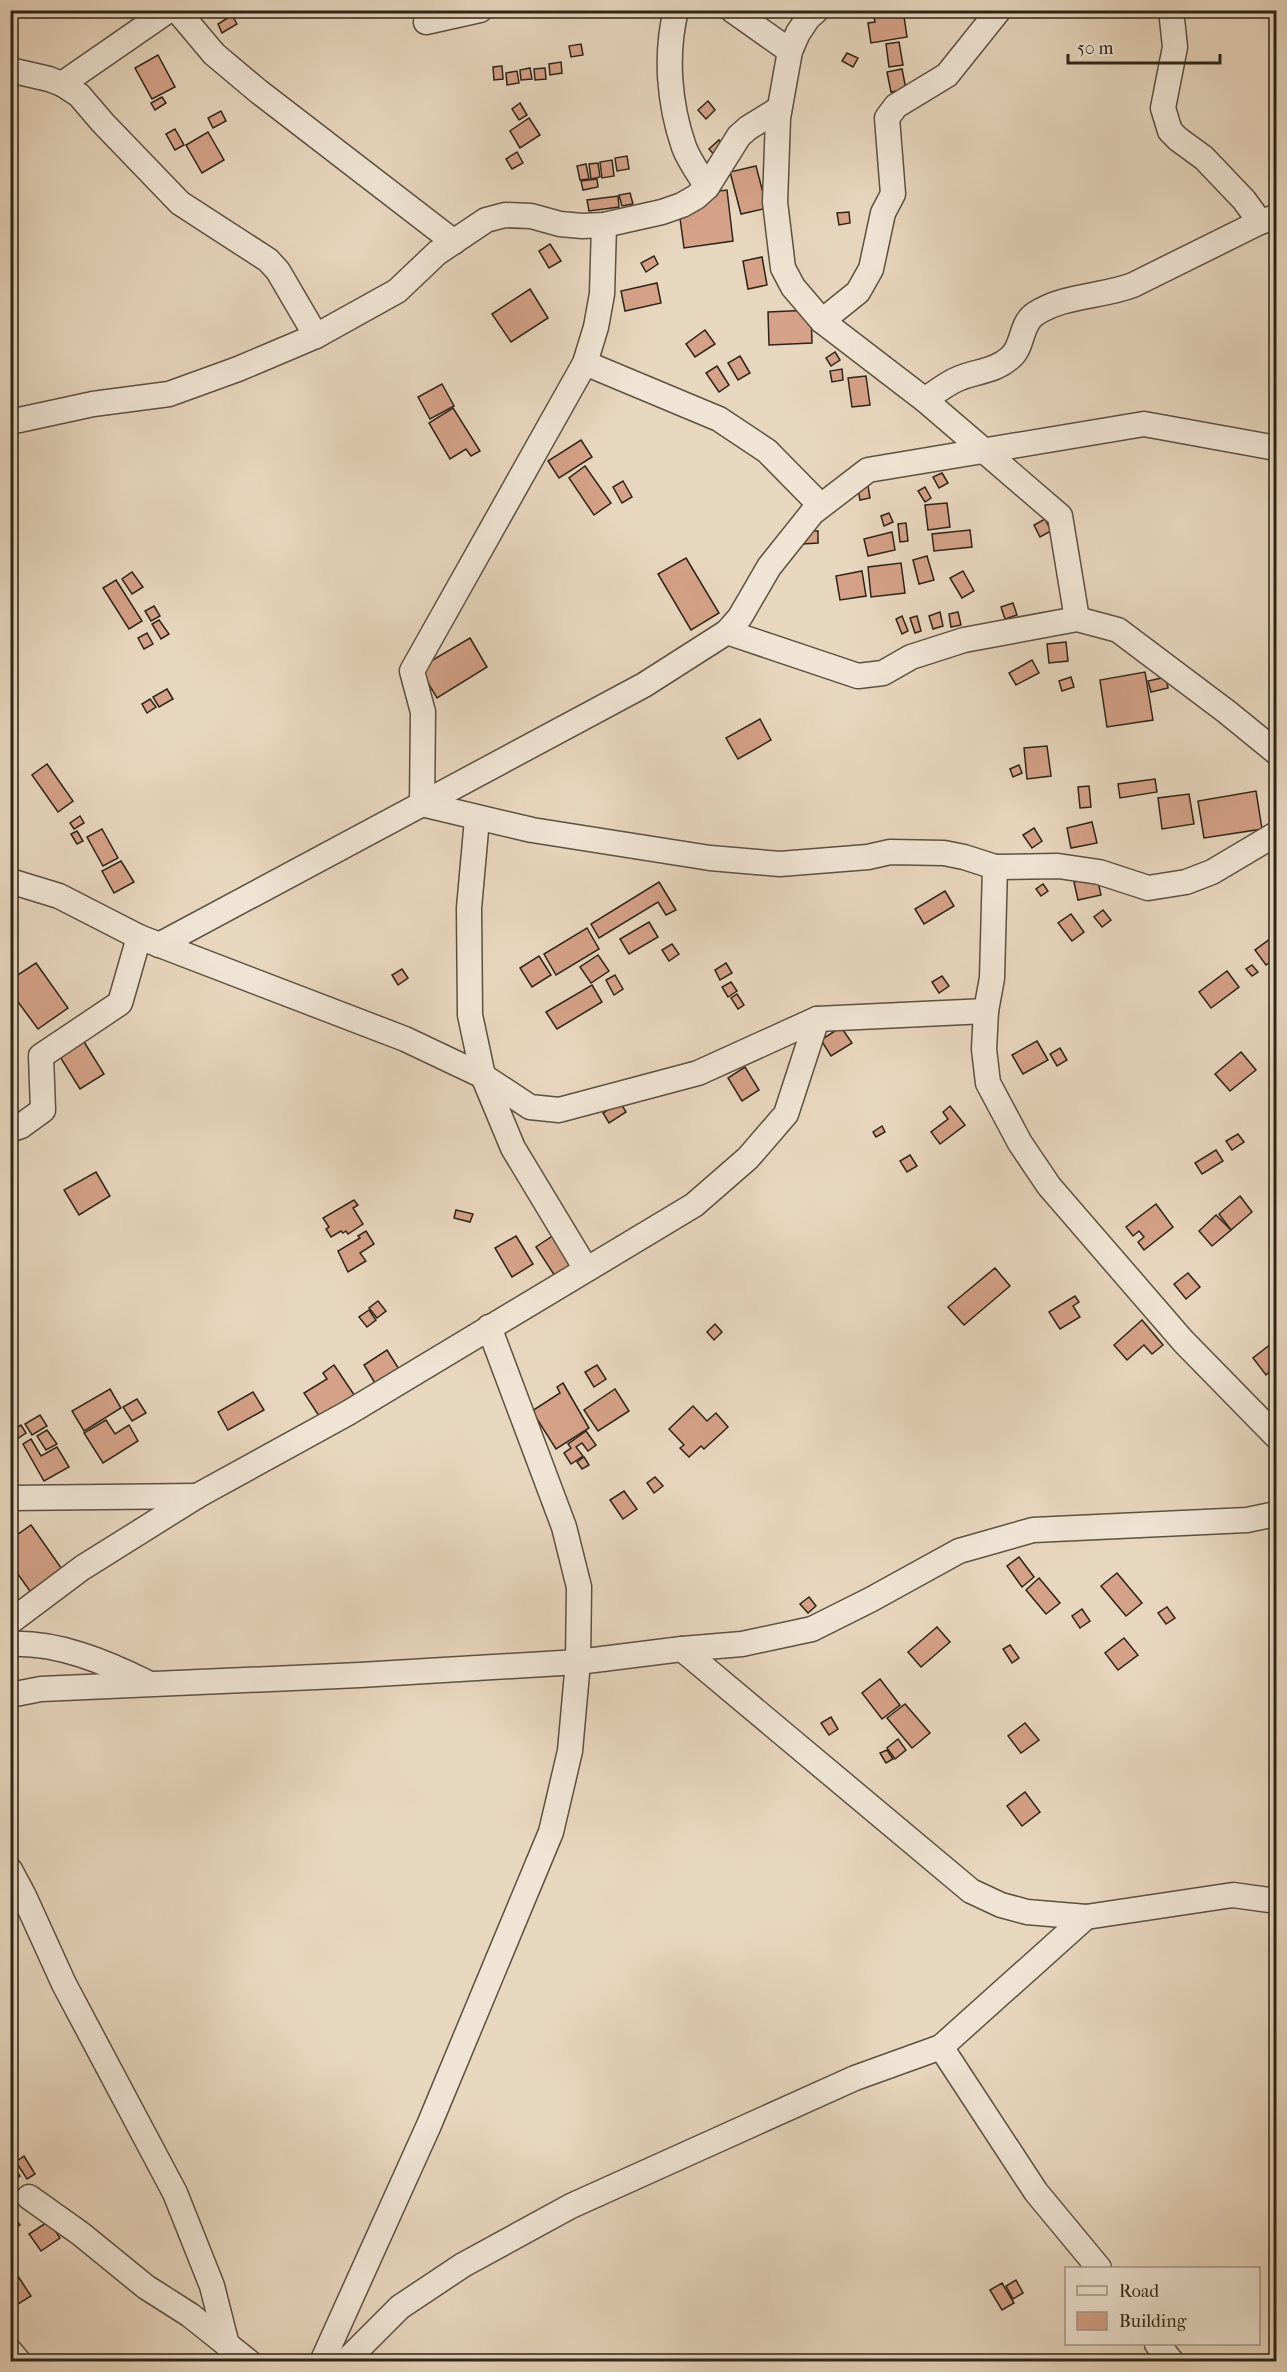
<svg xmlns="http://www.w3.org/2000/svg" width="1287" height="2372" font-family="'IM FELL French Canon',serif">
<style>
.building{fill:#d5a188;stroke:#2e2417;stroke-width:1.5}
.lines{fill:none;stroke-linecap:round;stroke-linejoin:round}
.street-casing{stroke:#5c5141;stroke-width:27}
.street{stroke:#f0e5d5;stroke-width:24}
</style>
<rect width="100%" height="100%" fill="#e8d7bf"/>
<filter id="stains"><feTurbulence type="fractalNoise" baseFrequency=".00333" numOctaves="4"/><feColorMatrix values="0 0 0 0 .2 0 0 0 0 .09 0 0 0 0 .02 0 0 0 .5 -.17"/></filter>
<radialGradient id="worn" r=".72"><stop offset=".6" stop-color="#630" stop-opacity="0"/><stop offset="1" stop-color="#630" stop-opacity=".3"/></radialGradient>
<!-- building -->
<g class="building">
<polygon points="903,10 907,37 871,43 868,23 875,22 873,11"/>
<polygon points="232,15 237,24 222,33 218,24"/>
<polygon points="899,42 903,65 889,67 886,44"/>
<polygon points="581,44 583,55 571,57 569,46"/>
<polygon points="847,53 858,58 853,67 842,61"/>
<polygon points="158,55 175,87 152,99 135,68"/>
<polygon points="561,62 562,73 550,75 549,64"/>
<polygon points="502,66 503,79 494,80 493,67"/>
<polygon points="530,68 532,79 521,80 520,70"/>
<polygon points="545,68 546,79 535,80 534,69"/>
<polygon points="902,69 906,89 891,92 887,72"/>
<polygon points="517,71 519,83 507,85 506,73"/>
<polygon points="162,97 166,103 155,110 151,103"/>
<polygon points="708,101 715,110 706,119 698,110"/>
<polygon points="520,103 527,115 519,120 512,109"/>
<polygon points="221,111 226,121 213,128 208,118"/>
<polygon points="529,118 540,135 520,148 510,131"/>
<polygon points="175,129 184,145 175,150 166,134"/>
<polygon points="208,132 224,160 202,173 186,145"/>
<polygon points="719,140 725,149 716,157 709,149"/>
<polygon points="517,152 523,163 512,169 506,159"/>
<polygon points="627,156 629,169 617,171 615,158"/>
<polygon points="612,160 614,176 602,178 600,162"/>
<polygon points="598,163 600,177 591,179 589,164"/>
<polygon points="586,164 589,179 580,180 577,166"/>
<polygon points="756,166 767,208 741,214 730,172"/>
<polygon points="597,179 598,187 583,190 581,181"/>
<polygon points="727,190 733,241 684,248 677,196"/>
<polygon points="630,193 633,204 622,206 619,195"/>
<polygon points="618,196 619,207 589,211 587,200"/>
<polygon points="849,212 850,223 839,225 837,213"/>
<polygon points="550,244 561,261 549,268 539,251"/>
<polygon points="654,256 658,264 646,272 641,263"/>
<polygon points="762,257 767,285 748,289 743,261"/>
<polygon points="657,283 661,303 625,311 621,291"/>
<polygon points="530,289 548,318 511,342 492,314"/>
<polygon points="811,310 812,343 769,345 768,312"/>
<polygon points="705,330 715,344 695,357 686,344"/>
<polygon points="835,352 840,360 831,366 826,358"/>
<polygon points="740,356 750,373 738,380 728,363"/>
<polygon points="717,366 729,385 719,392 706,373"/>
<polygon points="842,369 843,380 832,382 830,371"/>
<polygon points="866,376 870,405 852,407 848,378"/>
<polygon points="442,384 454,406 430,419 418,397"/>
<polygon points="453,408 480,451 471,456 466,449 450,459 429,423"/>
<polygon points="581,440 592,457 559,478 548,461"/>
<polygon points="585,466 611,503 594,515 569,478"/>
<polygon points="942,473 948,483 939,488 933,477"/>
<polygon points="623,481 632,497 622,503 613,487"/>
<polygon points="868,486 870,498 860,500 858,488"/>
<polygon points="925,487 931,498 925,502 918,491"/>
<polygon points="947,503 950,527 928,530 925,505"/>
<polygon points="889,513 893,522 884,526 881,516"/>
<polygon points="1045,519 1051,531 1040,537 1034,525"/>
<polygon points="906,523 908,541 900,542 898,524"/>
<polygon points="970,530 972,547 934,551 932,534"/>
<polygon points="803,531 818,531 818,543 803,544"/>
<polygon points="892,532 895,550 868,556 864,539"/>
<polygon points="927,556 934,580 919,584 913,560"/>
<polygon points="686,558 719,613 691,630 658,574"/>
<polygon points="901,563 905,593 871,597 868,567"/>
<polygon points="862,571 866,596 840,600 836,576"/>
<polygon points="963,571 974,591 962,598 950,578"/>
<polygon points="132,572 143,587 132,594 122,579"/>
<polygon points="116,580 142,621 129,629 103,588"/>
<polygon points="1013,603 1017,615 1005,619 1001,607"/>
<polygon points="154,606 160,616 151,621 145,611"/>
<polygon points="940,612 943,626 933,629 929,616"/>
<polygon points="958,612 961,625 951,627 949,614"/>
<polygon points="902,616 908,631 902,634 896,619"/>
<polygon points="917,616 921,631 915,633 910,618"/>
<polygon points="159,620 169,634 161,639 152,624"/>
<polygon points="147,633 153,644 144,649 138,638"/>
<polygon points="470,638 487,667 437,698 419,668"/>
<polygon points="1066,642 1068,661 1049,663 1047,644"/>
<polygon points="1032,660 1039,673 1016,685 1009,673"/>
<polygon points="1145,672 1153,720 1107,727 1100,680"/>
<polygon points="1071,677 1074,687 1062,691 1059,681"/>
<polygon points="1166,677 1168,688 1151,692 1148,681"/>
<polygon points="167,689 173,699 159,707 153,697"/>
<polygon points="150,699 156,707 147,713 142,704"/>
<polygon points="760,719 771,740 738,759 726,738"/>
<polygon points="1047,746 1051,776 1027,779 1024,748"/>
<polygon points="47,764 73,801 58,812 32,775"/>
<polygon points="1019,765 1022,773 1013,777 1010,769"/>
<polygon points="1155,779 1157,792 1120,798 1118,784"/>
<polygon points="1089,786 1091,807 1080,808 1078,787"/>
<polygon points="1256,791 1262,829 1204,838 1198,801"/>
<polygon points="1189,794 1194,824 1162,829 1158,798"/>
<polygon points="80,816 84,823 74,829 70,823"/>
<polygon points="1092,822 1097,843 1071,848 1067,828"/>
<polygon points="1034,828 1042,841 1032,848 1023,835"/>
<polygon points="102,829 118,858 103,866 87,837"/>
<polygon points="77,831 83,841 77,844 71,834"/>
<polygon points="121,861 134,882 114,893 102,871"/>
<polygon points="1097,877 1101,895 1078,900 1074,882"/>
<polygon points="659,882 676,910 666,915 658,902 599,938 591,924"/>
<polygon points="1043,884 1048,891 1041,896 1036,889"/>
<polygon points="945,891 954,906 924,924 915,909"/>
<polygon points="1103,910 1111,920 1102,927 1094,917"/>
<polygon points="1071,914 1084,932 1072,941 1058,923"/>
<polygon points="649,922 658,937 629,954 620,939"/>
<polygon points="587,928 599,949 556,975 544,954"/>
<polygon points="1274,936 1276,940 1276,958 1266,965 1255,950"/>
<polygon points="672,944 679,954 669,961 662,950"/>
<polygon points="598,955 609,971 591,983 580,967"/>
<polygon points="539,956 551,975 532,987 520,968"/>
<polygon points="36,963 68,1008 38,1029 10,991 10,980"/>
<polygon points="726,963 732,973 720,980 715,970"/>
<polygon points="1252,965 1258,972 1252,976 1246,969"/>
<polygon points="402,969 408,978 398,985 392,975"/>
<polygon points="1227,971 1239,987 1211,1008 1199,992"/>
<polygon points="615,975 623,989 614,995 606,980"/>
<polygon points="942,976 949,986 939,993 932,982"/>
<polygon points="731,982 737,991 728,997 722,987"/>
<polygon points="592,985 602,1002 557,1029 546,1012"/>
<polygon points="737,994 744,1005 738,1009 731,998"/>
<polygon points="841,1027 852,1043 831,1056 821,1040"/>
<polygon points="81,1037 104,1074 80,1089 57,1052"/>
<polygon points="1037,1041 1048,1060 1023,1074 1012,1055"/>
<polygon points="1060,1048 1067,1060 1057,1066 1050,1054"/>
<polygon points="1241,1052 1256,1070 1230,1091 1215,1074"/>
<polygon points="745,1067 759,1090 742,1101 728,1078"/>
<polygon points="620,1102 626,1112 609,1123 603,1113"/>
<polygon points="950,1106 965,1125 940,1144 931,1132 948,1119 943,1112"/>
<polygon points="882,1126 885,1132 876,1137 873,1132"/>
<polygon points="1238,1134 1244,1142 1232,1150 1226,1141"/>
<polygon points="1216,1150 1223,1161 1202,1174 1195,1163"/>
<polygon points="910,1155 917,1166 907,1172 900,1161"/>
<polygon points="96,1172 110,1196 79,1215 64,1190"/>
<polygon points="1240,1196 1252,1212 1231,1230 1219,1214"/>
<polygon points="354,1200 358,1205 353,1208 363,1224 348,1234 346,1231 343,1233 341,1231 331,1237 326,1229 329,1227 323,1218"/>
<polygon points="1156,1204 1173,1227 1144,1250 1138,1242 1144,1237 1139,1231 1133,1236 1126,1227"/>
<polygon points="456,1210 473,1214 470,1222 454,1218"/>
<polygon points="1216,1215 1231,1230 1212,1246 1199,1231"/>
<polygon points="566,1227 588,1259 557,1279 536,1247"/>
<polygon points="366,1231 374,1244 360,1253 366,1261 348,1272 338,1251 360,1238 358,1236"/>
<polygon points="516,1236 533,1264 512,1277 495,1248"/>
<polygon points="995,1268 1010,1286 964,1325 948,1307"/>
<polygon points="1188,1273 1200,1287 1186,1299 1174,1284"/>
<polygon points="1075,1296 1079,1302 1073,1306 1080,1317 1060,1329 1049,1312"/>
<polygon points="378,1301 386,1311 377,1318 369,1308"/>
<polygon points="369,1310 376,1320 367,1327 359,1317"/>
<polygon points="1142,1320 1163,1345 1152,1354 1144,1345 1127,1360 1114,1345"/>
<polygon points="715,1324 722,1332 714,1340 707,1332"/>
<polygon points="1276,1340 1276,1366 1266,1375 1253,1358"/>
<polygon points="387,1350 402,1374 378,1388 364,1365"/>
<polygon points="334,1365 359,1402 323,1422 304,1393 327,1379 323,1373"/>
<polygon points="597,1365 606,1379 594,1387 585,1372"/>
<polygon points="563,1383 589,1428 556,1449 532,1411 560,1393 557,1387"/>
<polygon points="110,1389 121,1408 84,1431 72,1411"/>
<polygon points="615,1389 629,1411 598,1431 584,1410"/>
<polygon points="253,1392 264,1410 228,1430 218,1412"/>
<polygon points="137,1399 146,1413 132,1421 123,1407"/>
<polygon points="693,1406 707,1421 716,1413 728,1427 704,1449 701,1446 689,1457 680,1448 684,1445 669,1429"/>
<polygon points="40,1415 47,1426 32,1435 25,1424"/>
<polygon points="106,1420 115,1434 129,1425 138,1441 103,1463 84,1433"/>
<polygon points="21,1425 26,1433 17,1439 11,1431"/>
<polygon points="47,1430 57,1444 46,1450 37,1436"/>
<polygon points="586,1431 596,1445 588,1451 582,1443 576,1447 583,1456 571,1464 564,1453 571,1448 568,1444"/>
<polygon points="31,1439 41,1456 57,1447 69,1467 44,1481 23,1444"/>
<polygon points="584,1457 589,1465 582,1469 577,1462"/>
<polygon points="655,1477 663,1486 654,1493 647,1483"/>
<polygon points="624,1491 637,1509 623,1519 610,1500"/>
<polygon points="31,1525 64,1572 32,1594 10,1563 10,1540"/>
<polygon points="1019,1557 1034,1577 1022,1587 1007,1566"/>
<polygon points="1117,1573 1142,1603 1126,1616 1101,1586"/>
<polygon points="1039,1578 1060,1603 1046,1614 1026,1590"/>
<polygon points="809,1597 816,1606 808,1613 800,1604"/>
<polygon points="1167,1607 1175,1618 1166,1624 1158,1613"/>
<polygon points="1082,1609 1090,1621 1080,1628 1072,1616"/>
<polygon points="937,1627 950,1642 921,1667 908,1652"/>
<polygon points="1124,1638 1138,1655 1118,1670 1105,1653"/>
<polygon points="1010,1645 1019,1658 1012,1663 1003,1649"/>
<polygon points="880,1679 900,1705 882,1719 862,1693"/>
<polygon points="905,1704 930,1733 912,1748 887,1718"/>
<polygon points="831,1717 838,1729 829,1735 821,1723"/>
<polygon points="1025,1723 1039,1740 1021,1753 1008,1736"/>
<polygon points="898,1739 906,1750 895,1759 887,1748"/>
<polygon points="887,1750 893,1759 886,1763 880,1753"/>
<polygon points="1025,1792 1040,1812 1022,1826 1007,1806"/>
<polygon points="24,2156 35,2174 27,2179 16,2162"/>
<polygon points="10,2161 20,2176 10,2183"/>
<polygon points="10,2210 20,2225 10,2231"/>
<polygon points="49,2221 60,2238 41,2251 29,2234"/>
<polygon points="10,2264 31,2296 10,2309"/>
<polygon points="1016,2280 1023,2293 1013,2299 1006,2286"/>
<polygon points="1002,2283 1014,2303 1002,2310 990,2290"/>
</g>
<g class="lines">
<!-- street casing -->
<g class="street-casing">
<g id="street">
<polyline points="177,10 214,54 258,91 454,242"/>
<path d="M676 10C665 55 669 104 684 147 689 161 700 175 707 187"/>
<polyline points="732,10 790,51"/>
<polyline points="817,10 808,18 798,33 790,51 778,118 775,202 783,268 793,287 822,321 925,400 1060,516 1077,619 1118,630 1227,712 1276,752"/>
<polyline points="1171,10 1175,47 1163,108 1170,131 1178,139 1204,158 1244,200 1260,222"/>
<polyline points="426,22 480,10"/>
<polyline points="10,70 49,79 62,84 79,95 103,123 180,203 268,260 278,271 316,336"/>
<polyline points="62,84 169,10"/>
<polyline points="604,225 602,294 596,327 585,363 412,671 423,712 422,804 532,830 710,858 780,864 868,857 890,852 944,853 964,857 995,867 1058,866 1099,872 1148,888 1186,882 1212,872 1276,834"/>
<polyline points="822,321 858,292 871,269 883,213 893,194 887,118 896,106 947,75 999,10"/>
<polyline points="585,363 719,419 767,451 820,505"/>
<path d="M925 400C936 392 947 383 960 378 978 371 996 371 1011 357 1024 345 1020 324 1035 314 1063 295 1102 297 1133 285L1260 222 1276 217"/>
<polyline points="10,422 93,404 169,394 238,369 316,336 397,291 437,253 486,220 505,215 531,216 560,224 582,226 604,225 662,212 682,205 696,197 707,187 739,136 748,128 779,109"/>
<polyline points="727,632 858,676 883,673 911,657 964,640 1077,619"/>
<polyline points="477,819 469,908 470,1015 483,1076 513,1148 586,1269"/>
<polyline points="995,867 992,978 986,1011 984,1049 988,1083 1020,1143 1049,1186 1183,1341 1276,1436"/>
<polyline points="10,881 59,896 139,937 405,1039 483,1076 530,1107 559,1110 698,1073 817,1019 986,1011"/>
<polyline points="159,945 644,685 727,632 740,617 769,567 812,513 868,470 1144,424 1276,448"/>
<polyline points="10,1130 21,1126 43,1110 41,1056 120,1003 139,937"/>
<polyline points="10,1498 197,1496"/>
<polyline points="10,1622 82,1568 197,1496 348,1413 694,1205 748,1158 786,1114 817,1019"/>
<path d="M10 1644C58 1642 106 1662 148 1683"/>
<polyline points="682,1649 971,1891 1001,1905 1027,1912 1086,1917 1233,1895 1276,1901"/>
<polyline points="10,1695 41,1689 360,1675 578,1662 682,1649 742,1644 812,1629 870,1600 959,1551 1033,1530 1247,1520 1276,1514"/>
<polyline points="10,1870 24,1896 64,1984 175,2193 212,2286 227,2345"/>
<polyline points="941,2047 1036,2192 1099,2268"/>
<polyline points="29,2197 81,2234 146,2287 190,2315 249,2362"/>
<polyline points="1157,2344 1172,2362"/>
<polyline points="10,2351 19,2362"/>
<polyline points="322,2362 429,2125 551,1832 570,1751 578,1662 579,1587 564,1527 489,1327"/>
<polyline points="345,2362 400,2307 463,2265 571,2206 855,2078 941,2047 1086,1917"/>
</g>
</g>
<!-- street -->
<use href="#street" class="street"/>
</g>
<!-- margin -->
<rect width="1287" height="2372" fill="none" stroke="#e8d7bf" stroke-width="36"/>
<rect x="12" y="12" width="1263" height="2348" fill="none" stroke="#2e2417" stroke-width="3"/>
<rect x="18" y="18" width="1251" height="2336" fill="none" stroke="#2e2417" stroke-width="1.5"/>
<!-- legend -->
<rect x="1065" y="2267" width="195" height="78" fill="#f0e5d5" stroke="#a29889" stroke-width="1.5"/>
<rect x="1077" y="2286" width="30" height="9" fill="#f0e5d5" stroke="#a29889" stroke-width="1.5"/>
<text x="1119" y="2297" font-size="18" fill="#2e2417">Road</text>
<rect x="1077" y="2312" width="30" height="18" fill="#d5a188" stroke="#a29889" stroke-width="1.5"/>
<text x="1119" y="2327" font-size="18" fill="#2e2417">Building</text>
<!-- scale -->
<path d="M1068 54v9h152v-9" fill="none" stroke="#2e2417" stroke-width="3"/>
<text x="1077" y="54" font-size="18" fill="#2e2417" stroke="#f0e5d5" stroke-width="4.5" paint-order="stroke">50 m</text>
<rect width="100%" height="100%" filter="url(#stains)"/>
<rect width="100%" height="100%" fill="url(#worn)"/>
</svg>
